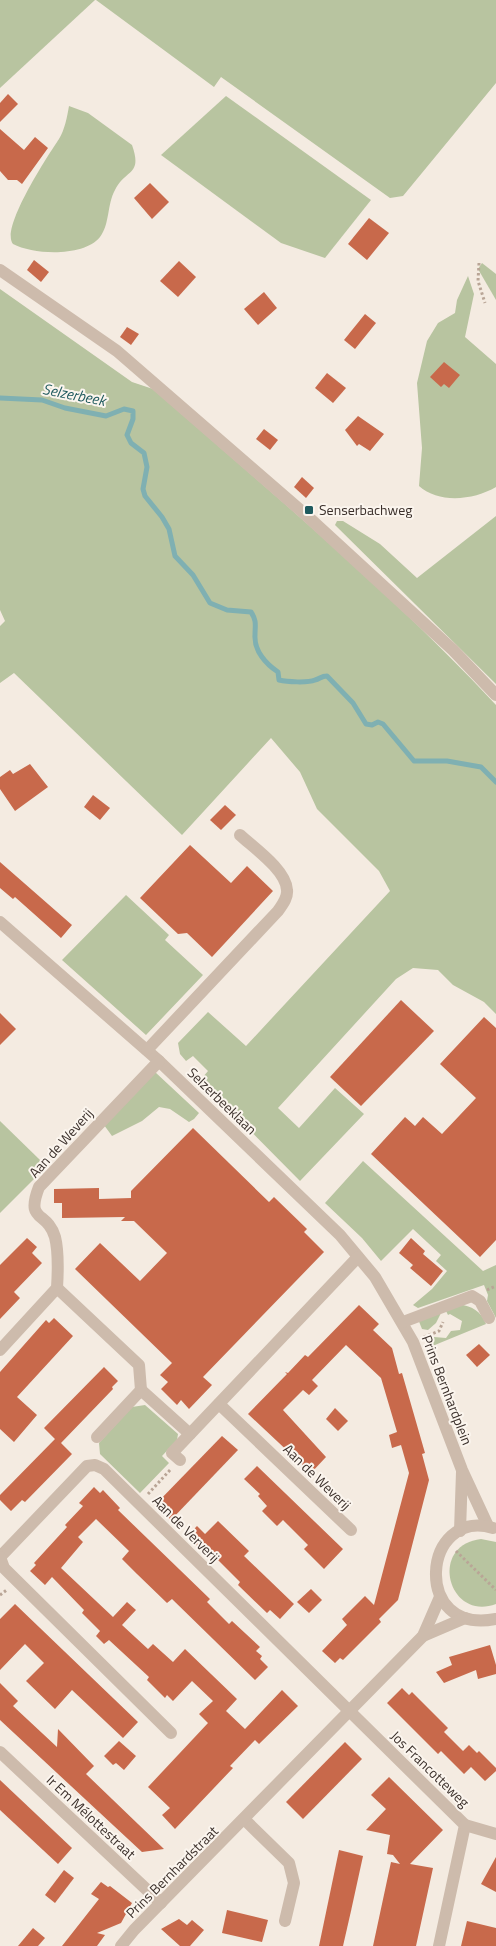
<svg xmlns="http://www.w3.org/2000/svg" width="496" height="1946" font-family="'Titillium Web',sans-serif">
<style>
.green{fill:#b8c4a0}
.lines{fill:none;stroke-linecap:round;stroke-linejoin:round}
.stream{stroke:#7fb0b2;stroke-width:5}
.building{fill:#c8694b}
.path{stroke:#b9a596;stroke-width:3;stroke-dasharray:2.5 2.5;stroke-linecap:butt}
.minor{stroke:#cdbbac;stroke-width:12}
.poi-dot{fill:#1f5a5e;stroke:#fbf5ee;stroke-width:2}
.labels{text-anchor:middle;stroke-width:4;stroke-linejoin:round;paint-order:stroke}
.poi-label{font-size:14px;fill:#3b302b;stroke:#fbf5ee;text-anchor:start}
.street-label{font-size:14px;fill:#3b302b;stroke:#fbf5ee}
.water-label{font-size:15px;font-style:italic;fill:#1f5a5e;stroke:#fbf5ee}
</style>
<rect width="100%" height="100%" fill="#f4ebe1"/>
<!-- green -->
<g class="green">
<polygon points="0,0 95,0 0,88"/>
<polygon points="96,0 496,0 496,83 403,196 390,198 221,77 214,87"/>
<polygon points="226,96 371,200 325,258 281,243 161,155"/>
<path d="M69 106 88 113 132 145C143 176 125 169 115 190 107 204 110 224 100 237 84 257 34 255 13 244 0 229 47 157 59 139 65 129 67 117 69 106Z"/>
<polygon points="482,263 496,274 496,300 478,269"/>
<path d="M468 276 474 294 465 337 496 364V487C474 500 439 504 419 486L422 448 417 383 427 341 438 323 455 313 457 300Z"/>
<path d="M0 289 132 382 153 389C269 491 390 591 496 705V1014L484 1002 453 985 438 970 413 968 396 979 278 1108 299 1128 335 1088 364 1114 300 1181 203 1083 202 1078 208 1071 193 1056 186 1061 180 1054 178 1043 208 1012 246 1046 390 891 379 871 317 809 300 772 271 738 182 835 14 673 0 683V626L5 621 0 610Z"/>
<polygon points="496,516 496,684 335,525 337,521 343,521 380,544 417,578"/>
<polygon points="126,895 169,935 165,940 203,975 146,1035 62,960"/>
<polygon points="155,1072 199,1113 194,1119 189,1122 170,1109 159,1107 142,1121 112,1136 104,1125"/>
<polygon points="0,1121 40,1160 45,1168 0,1213"/>
<polygon points="363,1161 483,1271 496,1265 496,1318 487,1301 488,1295 484,1285 418,1308 413,1305 432,1289 447,1271 436,1261 441,1255 413,1229 381,1261 362,1238 325,1203"/>
<path d="M458 1304C472 1306 481 1311 486 1324L430 1347 429 1343 434 1337 446 1338 451 1331 460 1330 462 1321 450 1314 448 1315 446 1311Z"/>
<polygon points="441,1313 436,1323 428,1330 422,1329 418,1319"/>
<polygon points="145,1405 178,1434 177,1440 162,1456 169,1463 140,1493 100,1454 99,1443 132,1407"/>
<path d="M481 1539 496 1542V1604C448 1622 428 1545 481 1539Z"/>
</g>
<g class="lines">
<!-- stream -->
<path class="stream" d="M0 398 42 400 65 408 106 416 124 409 133 411V419L127 435 131 443 144 453 147 467 143 489 145 496 162 517 169 529 175 556 193 575 210 603 227 610 251 612C257 621 255 625 255 635 254 651 266 664 278 672L279 680C287 682 308 683 315 680 320 679 321 676 327 676L353 703 366 724 372 725 378 722 383 724 414 761H447L481 767 496 782"/>
</g>
<!-- building -->
<g class="building">
<polygon points="8,94 18,104 0,122 0,103"/>
<polygon points="0,129 24,150 35,137 48,148 22,184 17,180 8,180 0,171"/>
<polygon points="150,183 169,202 152,219 134,198"/>
<polygon points="369,218 389,233 367,260 348,244"/>
<polygon points="34,260 49,272 41,282 27,270"/>
<polygon points="179,261 196,277 178,297 160,281"/>
<polygon points="264,292 277,308 258,325 244,309"/>
<polygon points="365,314 376,323 355,349 344,340"/>
<polygon points="127,327 139,334 131,345 120,337"/>
<polygon points="444,362 460,375 449,388 444,384 441,387 430,377"/>
<polygon points="327,373 346,388 333,403 315,388"/>
<polygon points="358,416 384,434 370,451 359,444 357,446 345,430"/>
<polygon points="264,429 278,440 270,450 256,439"/>
<polygon points="302,477 314,488 306,498 294,487"/>
<polygon points="30,764 48,787 15,811 0,789 0,777 10,770 13,774"/>
<polygon points="93,795 110,808 100,820 84,807"/>
<polygon points="225,805 236,815 221,830 210,820"/>
<polygon points="190,845 231,883 247,866 273,891 212,957 187,933 178,934 140,898"/>
<polygon points="0,862 72,925 61,938 15,897 13,899 0,888"/>
<polygon points="401,1000 434,1031 361,1106 330,1077"/>
<polygon points="0,1013 16,1029 0,1045"/>
<polygon points="484,1017 496,1028 496,1240 480,1257 371,1154 405,1117 415,1126 423,1117 442,1134 476,1098 440,1064"/>
<polygon points="193,1128 269,1202 274,1197 307,1229 304,1232 324,1252 203,1377 212,1385 189,1409 181,1400 177,1405 161,1389 168,1382 160,1375 172,1363 75,1269 100,1243 140,1281 167,1253 134,1221 121,1221 125,1217 62,1218 62,1203 54,1203 54,1189 99,1188 99,1199 131,1198 131,1191"/>
<polygon points="27,1238 37,1247 32,1253 42,1263 14,1292 20,1298 0,1319 0,1265"/>
<polygon points="411,1238 425,1251 423,1254 443,1271 431,1286 410,1268 413,1265 399,1253"/>
<polygon points="359,1305 379,1324 373,1330 392,1348 399,1374 402,1373 425,1453 422,1454 429,1480 398,1600 379,1619 381,1622 343,1660 340,1658 335,1663 322,1651 347,1625 342,1619 365,1596 374,1605 409,1473 401,1445 392,1448 389,1435 397,1432 381,1378 346,1345 312,1380 318,1386 309,1395 303,1390 283,1410 326,1457 311,1473 248,1414 287,1374 285,1372 288,1373 305,1355 308,1357"/>
<polygon points="54,1318 73,1336 17,1397 37,1415 14,1442 0,1429 0,1372 46,1320 49,1323"/>
<polygon points="479,1344 490,1355 477,1367 466,1355"/>
<polygon points="104,1367 118,1381 112,1387 113,1389 61,1443 72,1454 25,1502 22,1500 11,1511 0,1500 0,1495 55,1439 44,1428"/>
<polygon points="335,1408 348,1421 338,1431 326,1419"/>
<polygon points="222,1436 238,1450 171,1520 155,1505"/>
<polygon points="257,1466 343,1549 324,1569 304,1549 308,1545 283,1520 277,1526 262,1511 267,1506 258,1496 260,1494 244,1479"/>
<polygon points="94,1487 100,1493 103,1490 120,1508 118,1510 210,1599 207,1602 229,1624 232,1621 260,1647 256,1651 262,1656 260,1659 268,1667 255,1680 172,1599 167,1603 137,1574 122,1559 129,1551 96,1519 78,1537 83,1542 61,1568 113,1617 127,1602 136,1610 122,1625 148,1649 153,1644 173,1662 185,1649 237,1699 226,1711 245,1729 282,1690 298,1706 259,1744 255,1740 230,1766 233,1768 175,1829 162,1815 170,1808 148,1787 208,1723 199,1714 213,1701 192,1681 173,1701 167,1695 165,1698 147,1680 149,1677 109,1640 104,1644 96,1636 100,1631 82,1613 84,1610 52,1577 45,1585 30,1571 36,1565 34,1563 67,1527 65,1525 83,1506 79,1503"/>
<polygon points="218,1521 249,1551 244,1556 294,1604 280,1619 270,1610 267,1613 238,1585 240,1582 218,1560 215,1563 187,1536 197,1526 205,1534"/>
<polygon points="311,1589 322,1600 309,1613 297,1602"/>
<polygon points="15,1604 138,1722 123,1738 72,1690 55,1709 26,1681 44,1663 25,1644 0,1670 0,1619"/>
<polygon points="490,1645 496,1665 496,1674 478,1679 476,1670 444,1683 436,1672 452,1665 449,1657"/>
<polygon points="0,1683 18,1701 13,1706 57,1747 58,1729 94,1766 86,1774 164,1849 142,1852 0,1720"/>
<polygon points="402,1688 409,1695 412,1692 448,1728 444,1732 463,1751 469,1745 477,1753 479,1751 496,1768 496,1771 485,1781 471,1767 464,1774 441,1751 438,1754 387,1703"/>
<polygon points="119,1741 136,1756 124,1770 116,1763 113,1765 104,1756"/>
<polygon points="345,1742 362,1759 303,1819 286,1802"/>
<polygon points="389,1777 443,1830 410,1864 433,1868 416,1946 373,1946 391,1862 400,1864 393,1855 387,1854 390,1835 366,1830 386,1809 371,1795"/>
<polygon points="0,1780 72,1848 58,1864 0,1810"/>
<polygon points="339,1850 363,1856 351,1911 343,1946 319,1946"/>
<polygon points="496,1857 496,1892 481,1884"/>
<polygon points="64,1870 74,1878 55,1903 45,1895"/>
<polygon points="101,1882 108,1887 110,1886 132,1903 121,1923 97,1933 105,1935 97,1946 62,1946 99,1899 91,1894"/>
<polygon points="227,1910 268,1920 262,1942 222,1933"/>
<polygon points="179,1919 187,1925 192,1920 204,1930 190,1946 180,1946 161,1929"/>
<polygon points="467,1921 496,1928 496,1946 461,1946"/>
<polygon points="33,1928 45,1938 38,1946 18,1946"/>
</g>
<g class="lines">
<!-- path -->
<g class="path">
<polyline points="479,263 478,281 485,303"/>
<polyline points="487,1290 496,1286"/>
<polyline points="424,1337 439,1331 443,1322"/>
<polyline points="148,1494 171,1469"/>
<polyline points="456,1551 496,1590"/>
<polyline points="0,1595 8,1589"/>
</g>
<!-- minor -->
<g class="minor">
<polyline points="0,270 117,351 306,515 453,650 496,695"/>
<polyline points="0,922 159,1061 340,1235 375,1277 413,1342 462,1470 488,1526"/>
<path d="M147 1050 278 911C282 905 288 898 287 890 286 870 254 848 240 835"/>
<polyline points="57,1288 139,1365 141,1390 97,1437"/>
<polyline points="403,1322 472,1296 480,1301 489,1318"/>
<path d="M0 1350 57 1288C58 1272 59 1253 55 1237 47 1210 25 1223 39 1187L159 1061"/>
<polyline points="141,1390 190,1434"/>
<polyline points="219,1404 351,1530"/>
<polyline points="180,1460 172,1453 358,1257"/>
<path d="M493 1528C422 1507 411 1636 496 1619"/>
<polyline points="460,1531 462,1472"/>
<polyline points="0,1557 87,1466 95,1465 104,1469 465,1825 439,1946"/>
<polyline points="0,1557 4,1568 171,1733"/>
<polyline points="423,1636 465,1618"/>
<polyline points="0,1752 161,1903"/>
<polyline points="245,1820 289,1863 294,1883 285,1921"/>
<polyline points="465,1825 496,1834"/>
<polyline points="121,1946 134,1930 423,1636 440,1597"/>
</g>
</g>
<!-- markers -->
<rect class="poi-dot" x="304" y="505" width="10" height="10" rx="2.5"/>
<g class="labels">
<!-- poi labels -->
<g class="poi-label">
<text x="319" y="515">Senserbachweg</text>
</g>
<!-- street labels -->
<g class="street-label">
<text transform="translate(222 1101) rotate(44)" y="5">Selzerbeeklaan</text>
<text transform="translate(61 1143) rotate(-48)" y="5">Aan de Weverij</text>
<text transform="translate(447 1390) rotate(69)" y="5">Prins Bernhardplein</text>
<text transform="translate(317 1477) rotate(44)" y="5">Aan de Weverij</text>
<text transform="translate(186 1529) rotate(45)" y="5">Aan de Ververij</text>
<text transform="translate(430 1769) rotate(44)" y="5">Jos Francotteweg</text>
<text transform="translate(91 1817) rotate(43)" y="5">Ir Em Mélottestraat</text>
<text transform="translate(172 1872) rotate(-45)" y="5">Prins Bernhardstraat</text>
</g>
<!-- water labels -->
<g class="water-label">
<text transform="translate(74 395) rotate(11)" y="5">Selzerbeek</text>
</g>
</g>
</svg>
